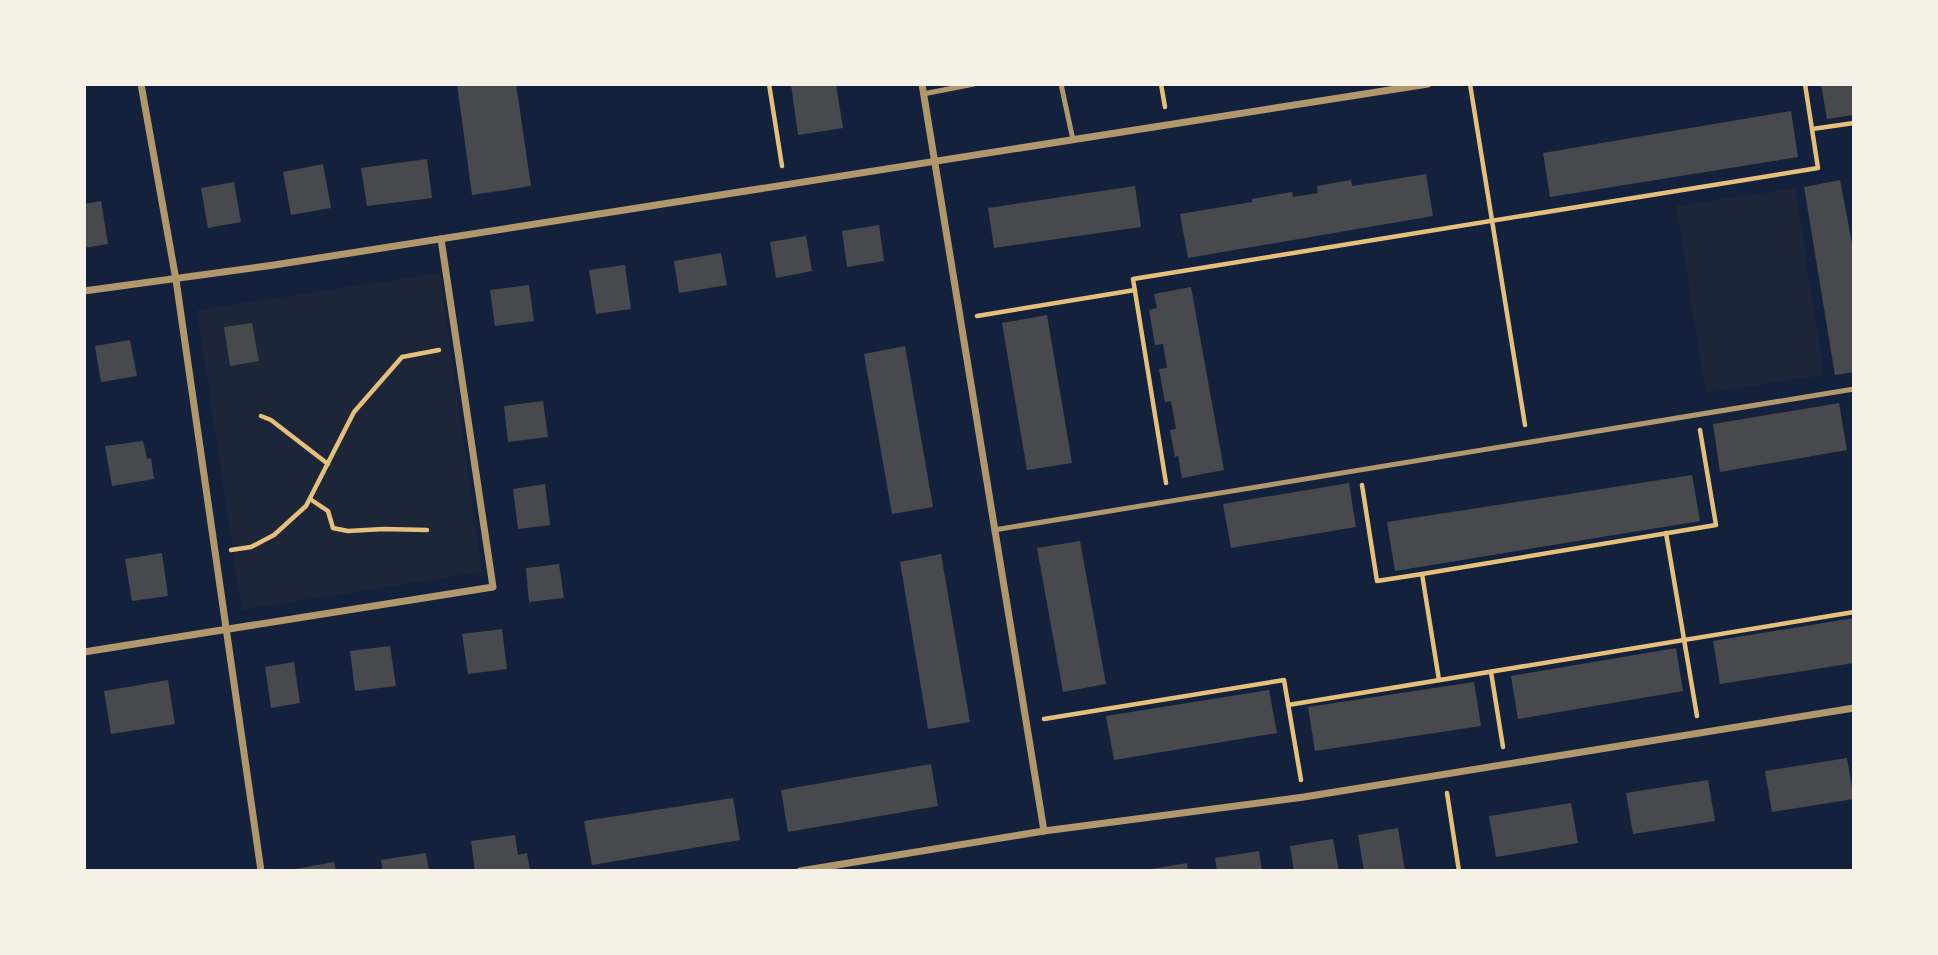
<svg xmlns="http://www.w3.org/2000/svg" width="1938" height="955" font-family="Inter,sans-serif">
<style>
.green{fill:#1d2539}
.building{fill:#48494c}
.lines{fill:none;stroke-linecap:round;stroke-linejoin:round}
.path{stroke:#e5c07b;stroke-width:4.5}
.service{stroke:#b1986c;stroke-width:5}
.minor{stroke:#b1986c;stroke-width:7}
</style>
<rect width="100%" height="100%" fill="#14213d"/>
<!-- green -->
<g class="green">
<polygon points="1795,188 1824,375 1706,393 1676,206"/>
<polygon points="440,273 482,572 242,610 197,310"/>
</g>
<!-- building -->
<g class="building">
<polygon points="457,84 516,84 531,186 472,195"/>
<polygon points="791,84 836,84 843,128 798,135"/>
<polygon points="1821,84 1854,84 1854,115 1827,119"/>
<polygon points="1791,111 1798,157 1550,197 1543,153"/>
<polygon points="427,159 432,198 367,206 361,168"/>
<polygon points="323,164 331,208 291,215 283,172"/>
<polygon points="1426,174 1433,216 1188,258 1180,214 1252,202 1252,199 1292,192 1293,197 1318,193 1317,186 1351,180 1352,186"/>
<polygon points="1840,180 1854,254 1854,372 1835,375 1804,187"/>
<polygon points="234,182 241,222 208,228 201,188"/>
<polygon points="1135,186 1141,227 994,248 988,208"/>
<polygon points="101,201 108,244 84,248 84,204"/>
<polygon points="879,225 884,261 847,267 842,231"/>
<polygon points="806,236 812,271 776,278 770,242"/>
<polygon points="721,253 727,285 679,293 674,261"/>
<polygon points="625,265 631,309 596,314 589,270"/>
<polygon points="529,285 534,321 495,326 490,290"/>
<polygon points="1191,287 1224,470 1182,478 1178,456 1175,457 1170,430 1176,429 1171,401 1165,402 1159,369 1167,368 1163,344 1155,345 1149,310 1157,308 1154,294"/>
<polygon points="1047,315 1072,463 1027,470 1002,323"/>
<polygon points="252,323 259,361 230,366 224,327"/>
<polygon points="130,340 137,376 101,382 95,346"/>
<polygon points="905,346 933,507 892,514 864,354"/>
<polygon points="543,401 548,437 508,442 504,406"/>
<polygon points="1839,403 1847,450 1720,472 1713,424"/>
<polygon points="143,441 147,459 151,458 154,479 112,486 105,446"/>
<polygon points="1692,475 1700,521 1395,571 1387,522"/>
<polygon points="1349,483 1356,527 1231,548 1223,504"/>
<polygon points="545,484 550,525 518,529 513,489"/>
<polygon points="1080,541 1106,684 1063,692 1037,548"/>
<polygon points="162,553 168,596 132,601 125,559"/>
<polygon points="941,554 970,722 928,729 900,562"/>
<polygon points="559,564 564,598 529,602 526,568"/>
<polygon points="1854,618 1854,663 1720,684 1713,641"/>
<polygon points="502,629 507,669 468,674 462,634"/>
<polygon points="390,646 396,686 355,691 350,651"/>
<polygon points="1676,648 1683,691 1518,719 1511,676"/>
<polygon points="294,662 300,703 271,708 265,667"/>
<polygon points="168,680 175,724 111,734 104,691"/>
<polygon points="1474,682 1481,726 1315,751 1308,707"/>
<polygon points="1269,690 1277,733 1114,760 1106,716"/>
<polygon points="1847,758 1854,799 1772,812 1765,771"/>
<polygon points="931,764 938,806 788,832 781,790"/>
<polygon points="1708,780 1715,821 1633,834 1626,793"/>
<polygon points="733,798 740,840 592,865 584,821"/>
<polygon points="1571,803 1578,843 1496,857 1489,816"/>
<polygon points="1398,828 1405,871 1364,871 1358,835"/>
<polygon points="515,835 518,855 527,853 530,871 475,871 471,841"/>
<polygon points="1333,839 1339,871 1294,871 1290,846"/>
<polygon points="1259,851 1262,871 1217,871 1215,858"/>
<polygon points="426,853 429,871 383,871 381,860"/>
<polygon points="334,862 336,871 290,871 290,870"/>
<polygon points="1187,863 1188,871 1146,871 1146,870"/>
</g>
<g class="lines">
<!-- path -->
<g class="path">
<polyline points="769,84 782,166"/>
<polyline points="1161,84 1165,107"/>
<polyline points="1470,84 1525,425"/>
<polyline points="1812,129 1854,123"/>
<polyline points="977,316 1135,290"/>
<polyline points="261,416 271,420 328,464"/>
<polyline points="1166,483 1133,279 1818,168 1805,84"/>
<polyline points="1362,485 1377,581 1422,574 1716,525 1700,430"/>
<polyline points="310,499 328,511 333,528 348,531 384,529 427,530"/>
<polyline points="1666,533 1697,716"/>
<polyline points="231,550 251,547 274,535 306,506 354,412 402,357 439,350"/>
<polyline points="1422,574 1439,680"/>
<polyline points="1491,672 1503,747"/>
<polyline points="1288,705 1854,612"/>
<polyline points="1044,719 1284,680 1301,780"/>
<polyline points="1447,793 1459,871"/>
</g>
<!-- service -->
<g class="service">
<polyline points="1061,84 1073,140"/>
<polyline points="923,94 974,84"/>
<polyline points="994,530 1854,389"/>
</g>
<!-- minor -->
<g class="minor">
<polyline points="141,84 176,280 261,871"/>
<polyline points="922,84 1044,831"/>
<polyline points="84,291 274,265 1428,84"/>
<polyline points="84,652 493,587 441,239"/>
<polyline points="800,871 1044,831 1304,797 1854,708"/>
</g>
</g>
<!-- border -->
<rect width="1938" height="955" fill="none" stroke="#f6f1e7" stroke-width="172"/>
</svg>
